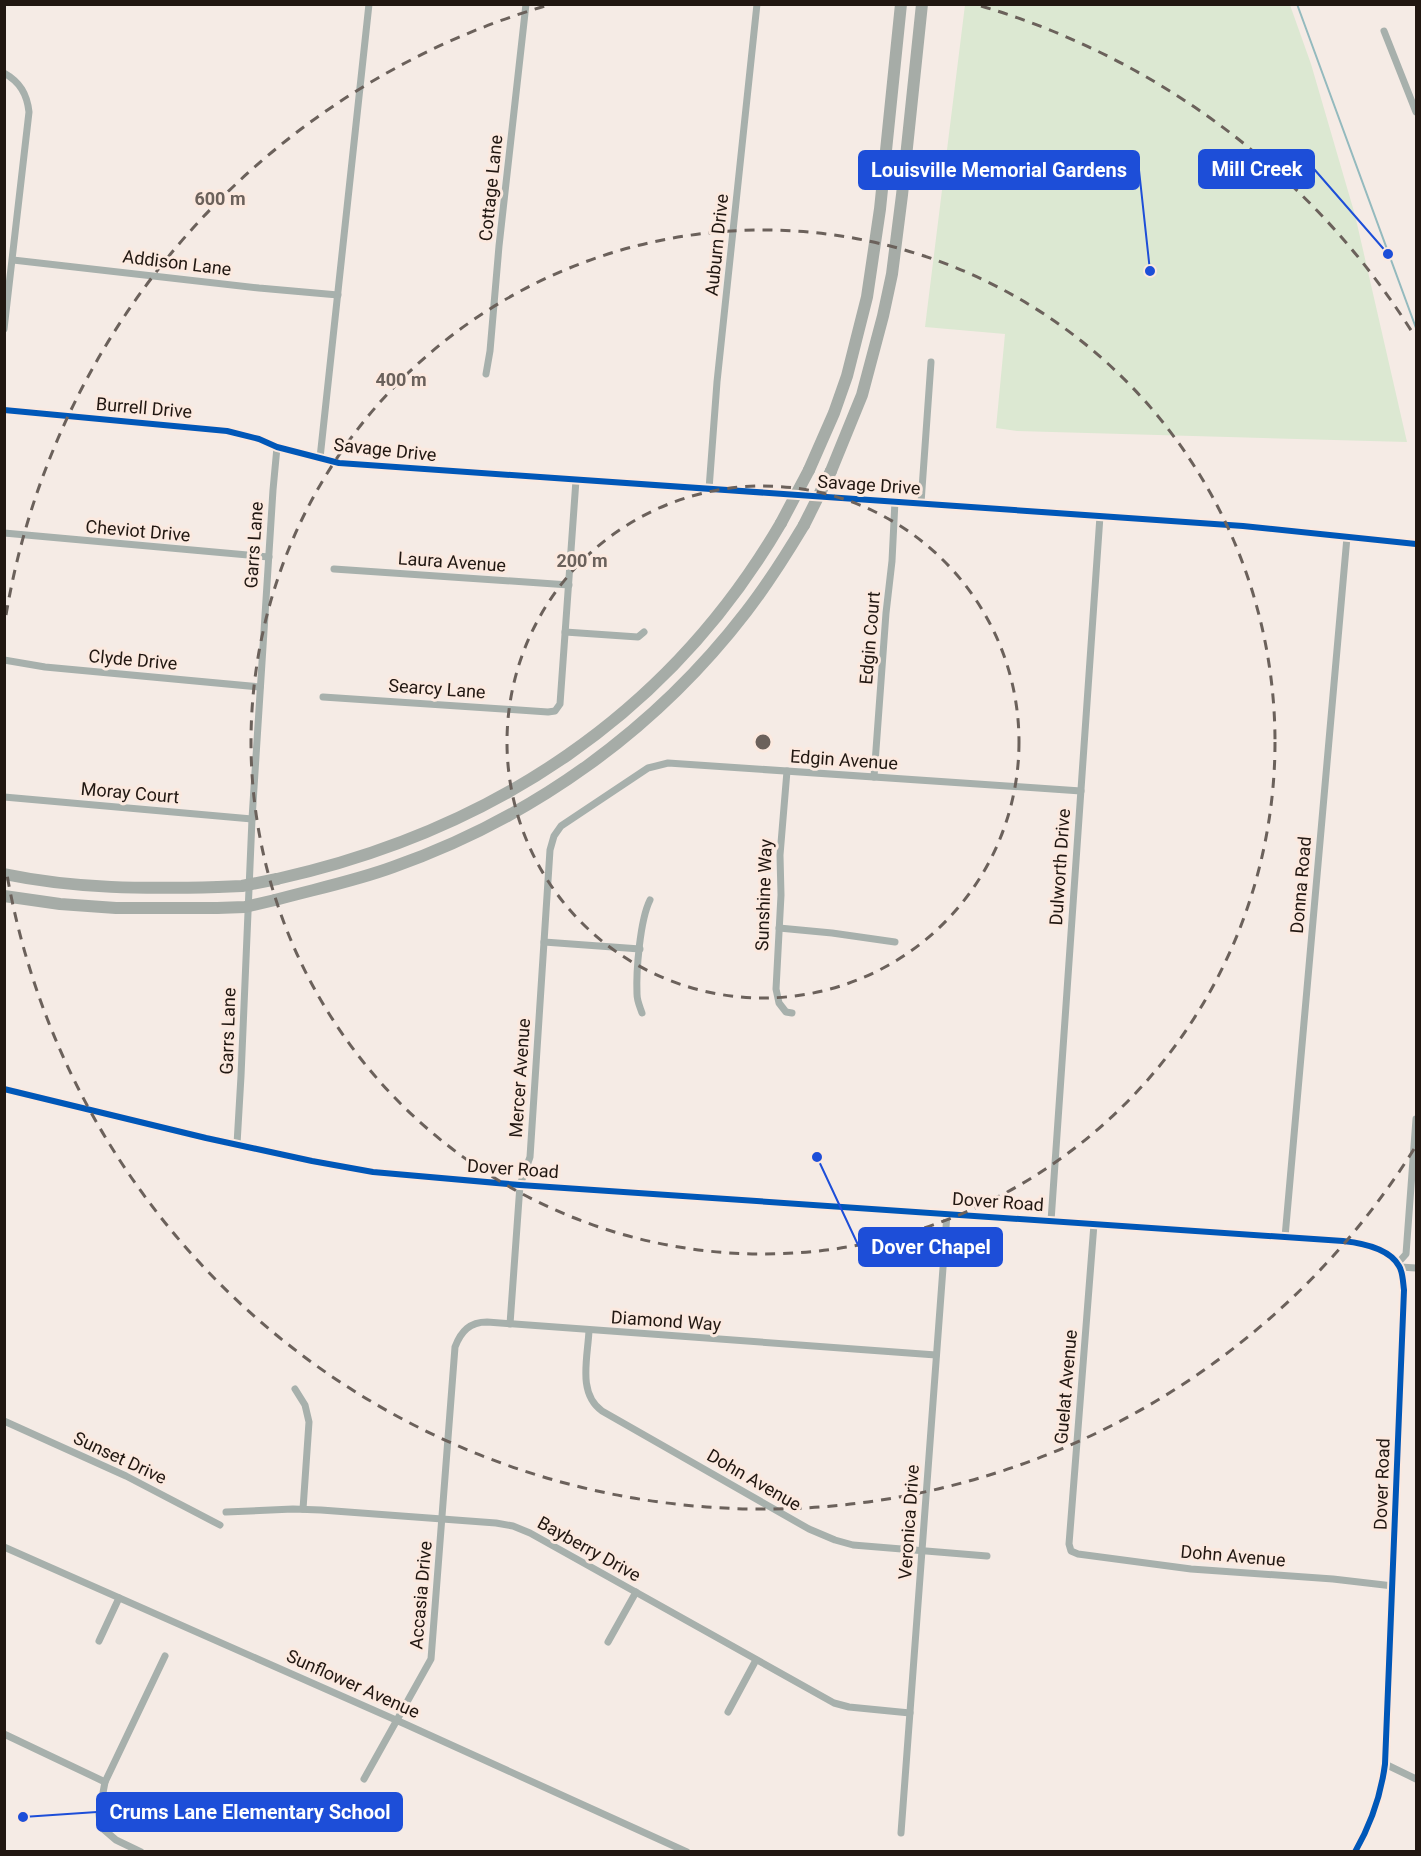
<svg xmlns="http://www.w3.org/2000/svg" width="1421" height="1856" font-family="Roboto,sans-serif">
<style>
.green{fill:#dce8d2}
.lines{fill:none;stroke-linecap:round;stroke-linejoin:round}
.stream{stroke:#94babe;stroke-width:2}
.minor{stroke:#a7b0ac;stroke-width:7}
.motorway{stroke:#a6aca7;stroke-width:12}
.motorway-bridge{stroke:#a6aca7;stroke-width:12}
.cycleway-casing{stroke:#fbe9df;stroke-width:10}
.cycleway{stroke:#0057b8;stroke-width:6}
.ring{fill:none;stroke:#6b615b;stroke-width:3;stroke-dasharray:10 8}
.labels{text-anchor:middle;stroke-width:6;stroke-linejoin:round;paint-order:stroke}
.street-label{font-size:18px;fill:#211711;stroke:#fbe9df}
.centre{fill:#6b615b;stroke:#fbe9df;stroke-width:3}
.ring-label{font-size:18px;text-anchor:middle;font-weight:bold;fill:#6b615b;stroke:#fbe9df;stroke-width:6;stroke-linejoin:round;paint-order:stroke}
.leader{fill:none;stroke:#1d4ed8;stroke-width:2}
.callout-dot{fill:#1d4ed8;stroke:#fbe9df;stroke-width:2}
.callout{fill:#1d4ed8;stroke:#1d4ed8;stroke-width:2}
.callout-label{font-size:20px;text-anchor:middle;font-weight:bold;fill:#fff}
</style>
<rect width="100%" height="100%" fill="#f5ebe5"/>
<!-- green -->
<polygon class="green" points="965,5 1290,5 1311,64 1355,215 1407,442 1017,431 996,428 1005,334 925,327"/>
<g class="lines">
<!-- stream -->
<polyline class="stream" points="1297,4 1416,328"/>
<!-- minor -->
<g class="minor">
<polyline points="1384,31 1416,112"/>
<path d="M4 73C20 82 27 94 29 112L4 329"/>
<polyline points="13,260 259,288 338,295"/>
<polyline points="486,374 490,351 499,246 526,4"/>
<polyline points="4,410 227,431 259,439 277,447 339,463 1243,526 1416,544"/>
<polyline points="320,458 369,4"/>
<polyline points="709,489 717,382 757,4"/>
<polyline points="921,503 931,362"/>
<polyline points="4,533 269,557"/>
<polyline points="334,569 569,585"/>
<polyline points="565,632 638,637 644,632"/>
<polyline points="4,660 45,667 260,687"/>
<polyline points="323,697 548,712 555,711 560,704 576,480"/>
<polyline points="787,771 780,855 781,895 776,989 779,1003 786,1012 792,1013"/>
<polyline points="874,777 886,613 892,561 895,501"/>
<polyline points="4,797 252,819"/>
<polyline points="779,928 832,933 895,942"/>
<polyline points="544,942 640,949"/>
<path d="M642 1013C640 1007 637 1001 637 994 636 971 640 920 650 900"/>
<path d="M4 1089 206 1138 312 1161 373 1172 520 1185 1343 1241C1362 1243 1389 1248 1399 1266 1403 1272 1403 1283 1404 1290L1385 1764C1381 1795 1371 1824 1355 1852"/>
<polyline points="237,1144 241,1076 252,819 273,490 277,447"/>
<polyline points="1051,1221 1100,516"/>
<polyline points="1094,1224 1069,1544 1071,1551 1078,1554 1191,1569 1333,1579 1393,1586"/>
<polyline points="1285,1237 1347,537"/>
<polyline points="1397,1264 1406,1254 1416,1119"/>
<polyline points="1400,1267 1416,1268"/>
<polyline points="510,1324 520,1185 530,1157 550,850 554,836 561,826 648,768 668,763 1081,791"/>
<path d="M589 1330C588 1357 577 1393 602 1411L809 1529 835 1540 853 1545 987 1556"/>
<polyline points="295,1389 305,1405 309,1422 303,1509"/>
<polyline points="4,1421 126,1476 220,1525"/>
<polyline points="226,1512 293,1509 321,1510 496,1523 513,1526 530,1533 834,1703 849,1707 910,1713"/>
<polyline points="4,1547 405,1724 687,1852"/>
<polyline points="99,1641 119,1598"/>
<polyline points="608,1642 636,1592"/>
<polyline points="728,1712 756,1660"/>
<polyline points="4,1734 105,1782"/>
<polyline points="1385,1764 1416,1779"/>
<path d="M364 1779 431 1659 455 1347C461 1331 470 1322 487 1322L936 1355"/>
<polyline points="901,1833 947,1214"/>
<polyline points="141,1852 116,1840 102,1828 100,1824 99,1814 105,1782 165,1656"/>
</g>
<!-- motorway -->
<g class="motorway">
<polyline points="809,470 834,413 847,376 867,297 880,209 901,4"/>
<polyline points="831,471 862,395 883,316 892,274 902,195 922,4"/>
<path d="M4 874C76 889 146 889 218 887"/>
<path d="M277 879C492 831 669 715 781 523"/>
<polyline points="4,896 60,904 116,908 217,908"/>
<path d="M275 900C315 889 355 881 393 867 533 818 656 729 746 612 767 585 786 555 804 525"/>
</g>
<!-- motorway-bridge -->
<g class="motorway-bridge">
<polyline points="781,523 809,470"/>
<polyline points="804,525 831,471"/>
<polyline points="218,887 242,886 277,879"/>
<polyline points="217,908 245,907 275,900"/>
</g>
<!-- cycleway casing -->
<g class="cycleway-casing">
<g id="cycleway">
<polyline points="4,410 227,431 259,439 277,447 339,463 1243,526 1416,544"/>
<path d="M4 1089 206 1138 312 1161 373 1172 520 1185 1343 1241C1362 1243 1389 1248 1399 1266 1403 1272 1403 1283 1404 1290L1385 1764C1381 1795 1371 1824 1355 1852"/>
</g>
</g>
<!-- cycleway -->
<use href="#cycleway" class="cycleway"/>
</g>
<!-- distance rings -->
<g class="ring">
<circle cx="763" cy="742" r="256"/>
<circle cx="763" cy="742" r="512"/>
<path d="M1414 1149A768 768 0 0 1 6 869M6 615A768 768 0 0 1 545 6M981 6A768 768 0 0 1 1414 335"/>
</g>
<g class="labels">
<!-- street labels -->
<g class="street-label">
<text transform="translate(491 188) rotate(-84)" y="6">Cottage Lane</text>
<text transform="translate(717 245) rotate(-84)" y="6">Auburn Drive</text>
<text transform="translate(177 263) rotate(7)" y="6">Addison Lane</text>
<text transform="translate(144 408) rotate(5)" y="6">Burrell Drive</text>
<text transform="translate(385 450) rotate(6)" y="6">Savage Drive</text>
<text transform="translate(869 485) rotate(4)" y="6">Savage Drive</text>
<text transform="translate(138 531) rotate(5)" y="6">Cheviot Drive</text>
<text transform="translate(254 545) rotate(-86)" y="6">Garrs Lane</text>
<text transform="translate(452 562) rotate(4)" y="6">Laura Avenue</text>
<text transform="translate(870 638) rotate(-85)" y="6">Edgin Court</text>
<text transform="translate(133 660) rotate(5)" y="6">Clyde Drive</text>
<text transform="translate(437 689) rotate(4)" y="6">Searcy Lane</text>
<text transform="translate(844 760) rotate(4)" y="6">Edgin Avenue</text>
<text transform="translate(130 793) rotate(5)" y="6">Moray Court</text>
<text transform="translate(1060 867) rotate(-86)" y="6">Dulworth Drive</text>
<text transform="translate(1301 885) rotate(-85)" y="6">Donna Road</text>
<text transform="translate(764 895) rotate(-88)" y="6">Sunshine Way</text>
<text transform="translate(228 1031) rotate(-88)" y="6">Garrs Lane</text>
<text transform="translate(520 1078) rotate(-86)" y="6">Mercer Avenue</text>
<text transform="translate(513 1169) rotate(4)" y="6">Dover Road</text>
<text transform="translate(998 1202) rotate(4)" y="6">Dover Road</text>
<text transform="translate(666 1321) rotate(4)" y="6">Diamond Way</text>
<text transform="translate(1066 1387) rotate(-85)" y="6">Guelat Avenue</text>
<text transform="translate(120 1458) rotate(25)" y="6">Sunset Drive</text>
<text transform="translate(754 1480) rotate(30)" y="6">Dohn Avenue</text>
<text transform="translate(1382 1484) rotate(-88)" y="6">Dover Road</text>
<text transform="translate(909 1522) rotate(-86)" y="6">Veronica Drive</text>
<text transform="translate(589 1549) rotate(29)" y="6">Bayberry Drive</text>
<text transform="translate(1233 1556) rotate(5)" y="6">Dohn Avenue</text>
<text transform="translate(421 1595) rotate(-85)" y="6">Accasia Drive</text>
<text transform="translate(353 1684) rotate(24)" y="6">Sunflower Avenue</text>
</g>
</g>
<circle cx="763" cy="742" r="9" class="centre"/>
<g class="ring-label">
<text x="220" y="205">600 m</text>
<text x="401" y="386">400 m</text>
<text x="582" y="567">200 m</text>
</g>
<!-- callouts -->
<path class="leader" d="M1388 254L1314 169M1150 271L1139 170M817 1157L859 1247M23 1817L97 1812"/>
<g class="callout-dot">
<circle cx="1388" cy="254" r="6"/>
<circle cx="1150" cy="271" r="6"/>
<circle cx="817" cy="1157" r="6"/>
<circle cx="23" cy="1817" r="6"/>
</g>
<g class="callout">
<rect x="1199" y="150" width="115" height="38" rx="6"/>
<rect x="859" y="151" width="280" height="38" rx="6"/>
<rect x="859" y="1228" width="143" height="38" rx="6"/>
<rect x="97" y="1793" width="305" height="38" rx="6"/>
</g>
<g class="callout-label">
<text x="1257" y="176">Mill Creek</text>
<text x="999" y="177">Louisville Memorial Gardens</text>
<text x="931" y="1254">Dover Chapel</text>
<text x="250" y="1819">Crums Lane Elementary School</text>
</g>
<!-- border -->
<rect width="1421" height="1856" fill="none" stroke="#211711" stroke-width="12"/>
</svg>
